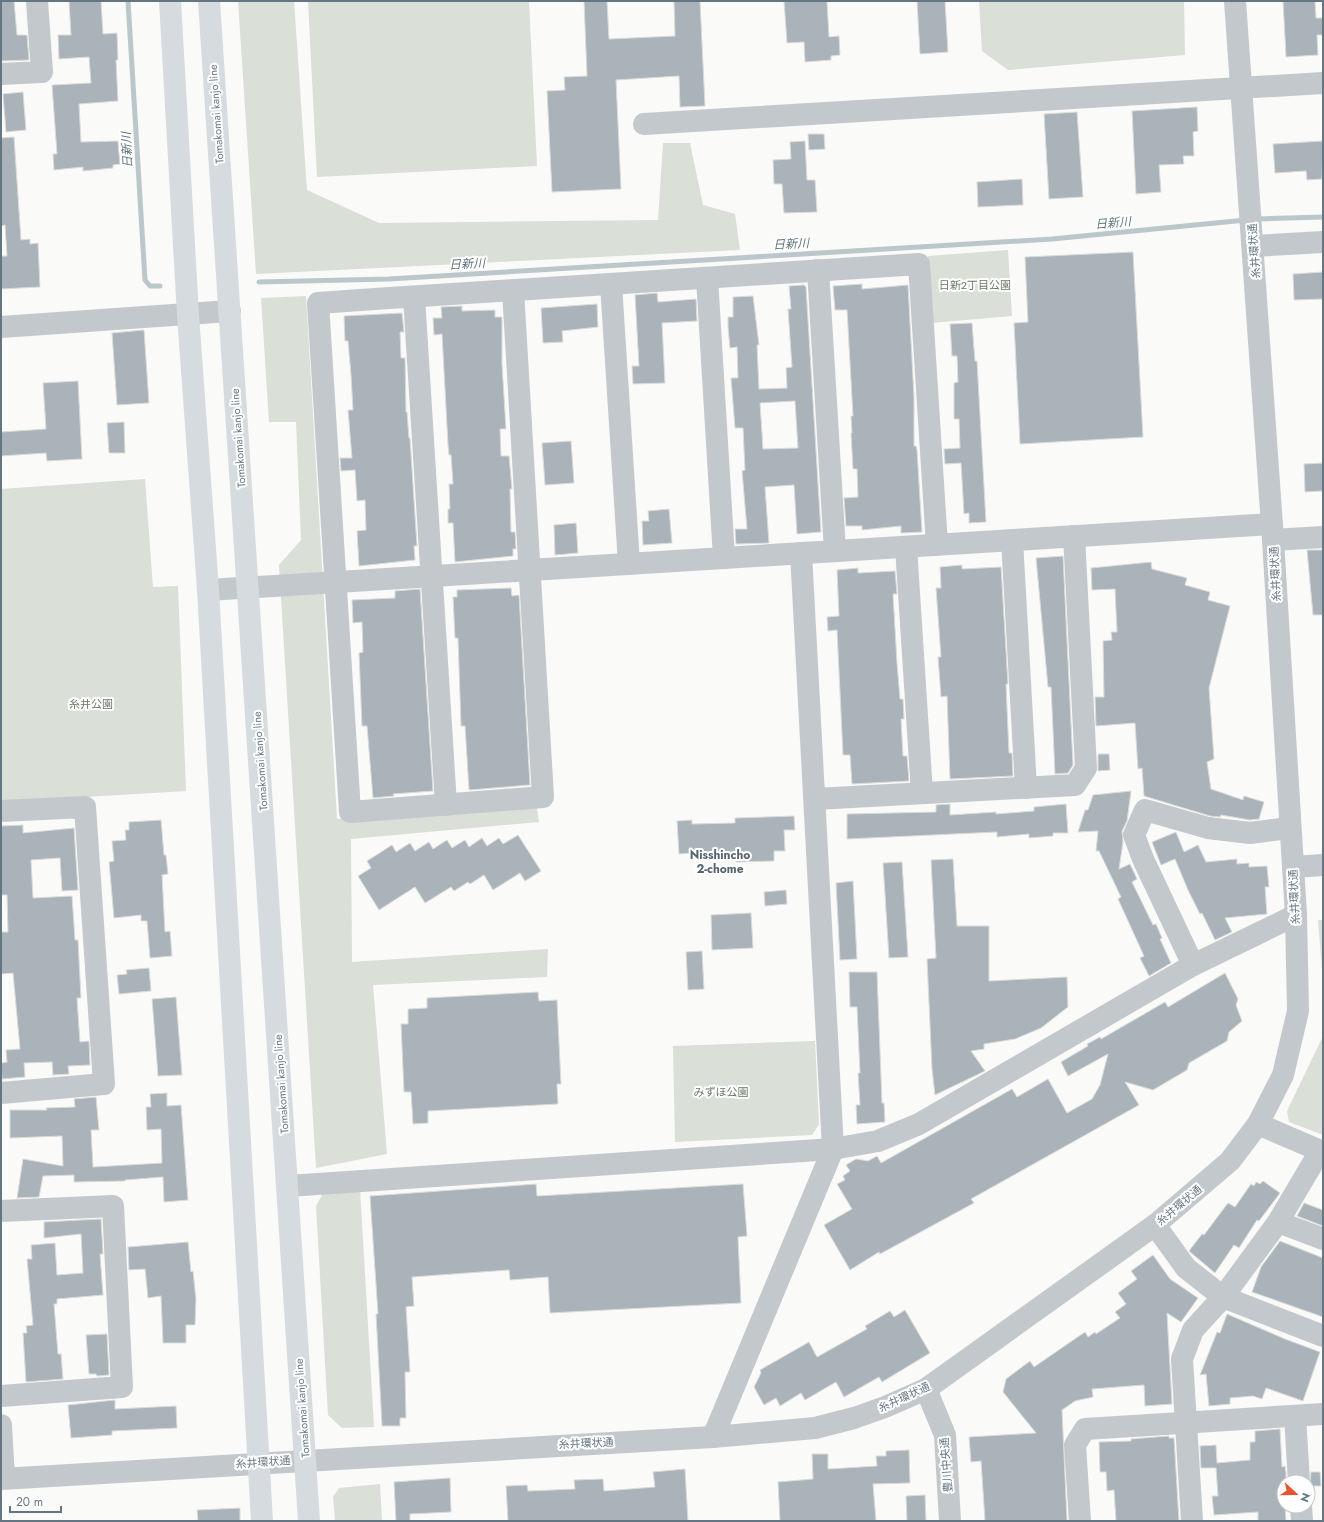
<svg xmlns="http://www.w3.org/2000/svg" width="1324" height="1522" font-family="Jost,'Noto Sans JP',sans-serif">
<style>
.green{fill:#dadfd7}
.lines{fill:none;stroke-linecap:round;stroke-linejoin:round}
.stream{stroke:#bbc7cb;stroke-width:5}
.building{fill:#aab3b9;stroke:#dcdcda;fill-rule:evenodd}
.minor{stroke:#c3c8cc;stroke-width:22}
.major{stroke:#d6dbdf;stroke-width:22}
.labels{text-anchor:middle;stroke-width:4;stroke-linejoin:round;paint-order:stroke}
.street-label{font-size:11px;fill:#657683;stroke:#fff}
.park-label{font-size:11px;fill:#687a64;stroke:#fff}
.water-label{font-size:12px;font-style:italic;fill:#60757c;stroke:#fff}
.neighbourhood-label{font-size:12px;font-weight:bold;fill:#57646e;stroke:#fff}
</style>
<rect width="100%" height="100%" fill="#fafaf8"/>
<!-- green -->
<g class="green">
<polygon points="238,1 294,1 307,190 379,223 658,220 663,143 690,143 703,205 735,214 740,250 256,274"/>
<polygon points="308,1 529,1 537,166 317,177"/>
<polygon points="979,1 1184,1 1185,55 1008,70 982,51"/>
<polygon points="1008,250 1012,316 932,323 928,256"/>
<polygon points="306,296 337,819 536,802 539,822 351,839 352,962 548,949 547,977 373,985 387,1154 316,1168 279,565 301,540 296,422 269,422 261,298"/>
<polygon points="145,479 153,587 178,586 186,791 1,802 1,489"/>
<polygon points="1318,920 1323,920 1323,982"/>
<polygon points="1323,1036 1323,1135 1289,1122 1287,1111"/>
<polygon points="815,1041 819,1124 812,1135 675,1142 673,1046"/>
<polygon points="360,1189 374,1427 342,1428 328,1415 316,1206 323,1193"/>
<polygon points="380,1484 382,1521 335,1521 333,1497 339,1488"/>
</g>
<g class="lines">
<!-- stream -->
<g class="stream">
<polyline points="128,1 145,280 150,286 160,286"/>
<polyline points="1256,219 1323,217"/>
<polyline points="259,282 389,279 1052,239 1246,220"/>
</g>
</g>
<!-- building -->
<g class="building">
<polygon points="1,1 14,1 17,35 27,35 29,60 1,61"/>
<polygon points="69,1 101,1 103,34 117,33 118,60 116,60 118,101 79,104 81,142 118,141 120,164 113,165 113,168 83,171 83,167 54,170 53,154 57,154 52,85 91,83 89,57 59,59 58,35 71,35"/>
<polygon points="584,1 607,1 609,39 675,36 674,1 700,1 705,106 680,107 679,76 616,80 621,189 552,192 547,91 565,90 564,77 587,76"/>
<polygon points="784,1 827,1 829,37 839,36 840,55 831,56 831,60 805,62 804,42 787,43"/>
<polygon points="917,1 945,1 948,52 920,54"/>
<polygon points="1283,1 1315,1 1316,18 1323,18 1323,35 1317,35 1318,55 1286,57"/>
<polygon points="23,92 26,130 6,132 3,94"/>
<polygon points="1197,107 1198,131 1193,132 1194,156 1183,156 1184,164 1159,165 1161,192 1136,194 1132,111"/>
<polygon points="1077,112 1083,197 1049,199 1044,114"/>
<polygon points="808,134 824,134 825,149 809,150"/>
<polygon points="14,137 21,240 30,239 30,244 38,243 40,287 1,289 1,256 7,256 5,225 1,226 1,138"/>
<polygon points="805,141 807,180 815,180 817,212 784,213 782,184 774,184 773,160 791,159 790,142"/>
<polygon points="1323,141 1322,179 1307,180 1306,171 1275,173 1273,144"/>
<polygon points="1022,179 1023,205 978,207 977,182"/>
<polygon points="1133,252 1143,437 1020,444 1014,323 1028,322 1025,257"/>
<polygon points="1323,272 1323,299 1294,300 1293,274"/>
<polygon points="862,284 862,289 908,285 914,397 914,446 916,446 917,450 922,532 901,533 901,526 862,530 862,526 846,526 844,498 858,497 857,469 853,469 851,433 852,433 851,416 853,416 847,310 835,310 833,286"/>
<path d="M804 285 806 287 821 532 797 534 794 485 765 487 769 543 736 544 735 529H747L742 471 745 470 743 428H735L731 378H738L737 347 730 348 728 327V317H733V297L753 296 759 345H757L759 389 787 388 786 368 792 367 788 309H791L789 286ZM795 401 798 448 763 449 760 403Z"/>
<polygon points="657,293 658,302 696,299 697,321 662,323 665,383 633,384 632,366 639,366 635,295"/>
<polygon points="597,304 598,327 562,331 563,342 543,343 541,308"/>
<polygon points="462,306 462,311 495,310 495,317 502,317 502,364 506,429 500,429 501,456 509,456 512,489 510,489 511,532 515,532 516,549 513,549 513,556 455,562 453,523 448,523 448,509 450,509 449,484 453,484 451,455 449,455 448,445 442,334 434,335 433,318 442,318 441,307"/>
<polygon points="402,313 404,332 400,332 401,358 405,358 406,412 407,412 409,438 410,438 417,546 414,546 415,560 359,566 357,531 366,530 365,500 357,501 355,470 341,471 340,458 352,458 348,410 353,410 351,375 348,341 345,341 344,316"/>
<polygon points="972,323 975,361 977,361 986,522 969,523 969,513 964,514 961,463 945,464 944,449 960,448 959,419 954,419 954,383 958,382 957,356 952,356 950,324"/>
<polygon points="144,330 149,403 117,405 112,333"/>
<polygon points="78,381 82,459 47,461 46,453 1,456 1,432 46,429 43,383"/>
<polygon points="124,422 125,453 109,453 107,423"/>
<polygon points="571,441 574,483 545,485 542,443"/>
<polygon points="1323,463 1323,491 1305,492 1304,464"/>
<polygon points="669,509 672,543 643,545 642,521 649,521 648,511"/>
<polygon points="576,523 578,553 555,555 554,525"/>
<polygon points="1307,550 1323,550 1323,615 1313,615"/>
<polygon points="1063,556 1073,765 1068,773 1055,774 1051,687 1048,687 1036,558"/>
<polygon points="1151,562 1152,569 1187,578 1185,585 1210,592 1208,600 1230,606 1209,688 1214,759 1207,762 1211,789 1243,800 1244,796 1264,802 1259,819 1250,820 1221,815 1220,817 1210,816 1144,796 1142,768 1138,769 1135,723 1096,726 1095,697 1104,697 1103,641 1112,640 1111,632 1117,632 1115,589 1092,590 1091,568"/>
<polygon points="962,565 962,569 1001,567 1008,684 1006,684 1009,753 1012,753 1013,776 950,779 947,696 941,697 938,657 941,657 936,588 941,588 940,567"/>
<polygon points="858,568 858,573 895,571 897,594 893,594 897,663 900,699 903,699 904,719 901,719 903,756 907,756 909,781 852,784 850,755 843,755 837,630 828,631 827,617 839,616 837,570"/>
<polygon points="511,588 512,596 519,595 530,785 469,790 465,726 461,726 458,638 455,638 453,597 457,597 457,590"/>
<polygon points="420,589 433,791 393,794 394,796 373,798 367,726 362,726 359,653 363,652 362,622 353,623 352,600 395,598 395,591"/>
<polygon points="1098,754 1109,754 1110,770 1098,771"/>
<polygon points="1131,791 1127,821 1122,831 1123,842 1119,869 1130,864 1137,879 1132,882 1153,925 1156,924 1162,938 1160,939 1171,963 1149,976 1140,958 1144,956 1118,899 1121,897 1099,851 1096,851 1098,831 1078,832 1085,810 1088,810 1093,795"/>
<polygon points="950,804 950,815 996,812 996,814 1034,811 1034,807 1066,804 1068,833 1053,833 1053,836 1029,838 1029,834 997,837 997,832 847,839 847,814 936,812 936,805"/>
<polygon points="794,816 795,830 784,830 785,851 774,851 774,861 736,862 736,855 704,855 703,852 679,854 677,821 692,820 692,824 735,823 735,818"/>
<polygon points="161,820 164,855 166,855 168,874 162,875 165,932 170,931 172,956 150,958 147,921 141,921 141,915 114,918 109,862 114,861 112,841 126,840 125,830 129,830 129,822"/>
<polygon points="23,825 23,833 74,828 78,890 62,891 60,858 31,860 33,898 72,896 75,940 78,940 81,998 77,998 80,1042 89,1041 90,1065 68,1066 69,1074 53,1075 52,1062 24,1063 25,1077 2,1079 1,1063 7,1062 6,1050 20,1049 13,973 1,974 1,932 8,932 7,895 1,895 1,826"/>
<polygon points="1176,832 1184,852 1198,845 1206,862 1237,859 1237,864 1249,863 1249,867 1267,866 1269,887 1265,887 1267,914 1225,918 1232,932 1215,940 1202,913 1200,914 1188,890 1175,859 1161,865 1152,842"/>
<polygon points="518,835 541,871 525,881 520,873 493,890 484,875 470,884 468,882 454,891 451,887 425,903 415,887 379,910 358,876 371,868 367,861 392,845 396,852 410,843 415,851 429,842 433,849 447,840 452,848 465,840 469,847 482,838 487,846 499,838 503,844"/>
<polygon points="953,859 957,926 989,926 989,981 1067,977 1068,1007 1041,1028 1015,1039 984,1044 984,1049 971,1051 985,1071 935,1095 932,1069 927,959 936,958 931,860"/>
<polygon points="902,862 908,957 889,958 883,863"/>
<polygon points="853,881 857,959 840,960 836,883"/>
<polygon points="786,890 787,904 765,906 764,892"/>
<polygon points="751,913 753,948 712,950 711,915"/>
<polygon points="702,951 704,989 688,990 686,952"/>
<polygon points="149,968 151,991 119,994 117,975 127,974 126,970"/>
<polygon points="849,972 877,972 882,1103 884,1103 885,1122 857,1124 856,1105 860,1105 858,1073 860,1073 857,1007 850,1007"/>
<polygon points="1225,973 1238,999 1236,1005 1242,1021 1229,1032 1227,1041 1189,1063 1187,1070 1153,1090 1125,1082 1139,1105 971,1199 974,1203 880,1254 879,1252 850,1270 824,1225 852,1209 837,1184 845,1180 843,1176 850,1171 846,1165 856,1159 868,1161 877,1156 881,1163 1012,1089 1017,1097 1048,1079 1067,1113 1092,1099 1100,1085 1108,1054 1068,1076 1061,1062 1088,1046 1087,1044 1100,1037 1101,1039 1165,1002 1168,1007"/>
<polygon points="538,992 539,1001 557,1000 561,1084 557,1084 558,1104 428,1111 428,1123 413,1124 411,1092 404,1092 401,1024 408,1024 408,1009 427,1008 427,998"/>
<polygon points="176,997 182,1075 158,1076 152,999"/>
<polygon points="167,1093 167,1106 181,1105 188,1200 164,1202 163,1177 125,1180 125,1181 74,1182 74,1175 43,1176 39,1197 17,1198 23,1159 63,1166 62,1136 10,1138 10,1110 47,1110 46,1108 75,1107 74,1099 96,1097 99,1130 91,1130 93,1167 162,1163 161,1129 147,1130 146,1107 151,1107 150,1094"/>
<polygon points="1263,1181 1280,1193 1259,1221 1257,1220 1239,1248 1234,1245 1215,1273 1189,1251 1202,1234 1204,1235 1228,1203 1235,1207 1251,1184 1254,1186 1256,1182 1260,1184"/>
<polygon points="536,1184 537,1196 743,1184 747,1236 738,1237 741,1303 550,1313 548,1277 510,1280 509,1270 412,1277 414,1306 406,1307 410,1372 405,1372 406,1418 400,1418 400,1426 382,1426 376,1314 378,1314 370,1196"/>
<polygon points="1304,1203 1323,1210 1323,1226 1297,1216"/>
<polygon points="101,1219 103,1254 100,1254 103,1295 57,1299 57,1304 54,1304 58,1354 61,1354 63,1379 26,1382 23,1333 27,1333 26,1326 33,1325 27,1259 32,1259 31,1245 55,1243 57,1275 83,1273 81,1234 44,1238 44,1222"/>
<polygon points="1280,1241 1323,1258 1323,1317 1252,1292 1261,1267"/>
<polygon points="188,1242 191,1272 193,1271 196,1299 195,1325 186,1325 186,1343 163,1343 161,1296 148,1298 145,1269 129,1270 128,1247"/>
<polygon points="1153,1255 1170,1279 1198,1298 1181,1322 1167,1313 1172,1404 1145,1406 1144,1385 1092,1389 1093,1397 1075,1401 1062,1410 1067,1521 985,1521 981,1461 971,1462 969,1437 1036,1433 1003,1392 1006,1379 1030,1361 1034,1367 1085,1332 1088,1337 1095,1332 1096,1334 1120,1318 1115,1312 1126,1304 1118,1293 1137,1279 1131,1271"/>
<polygon points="905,1310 930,1353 882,1382 879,1377 844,1397 836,1382 805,1400 801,1393 780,1406 776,1398 764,1405 754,1387 761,1373 760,1370 809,1342 817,1357 867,1329 865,1326 890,1311 894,1317"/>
<polygon points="1227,1314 1285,1339 1320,1352 1303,1401 1266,1388 1262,1399 1253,1396 1230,1398 1230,1404 1209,1406 1206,1374 1200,1375 1217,1332 1220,1333"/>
<polygon points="107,1334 109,1375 97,1376 96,1374 89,1374 86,1335"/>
<polygon points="115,1400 115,1409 176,1406 177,1428 112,1431 112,1435 71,1438 68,1405"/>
<polygon points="1280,1429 1282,1467 1285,1466 1286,1473 1286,1482 1284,1482 1284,1506 1285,1506 1286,1521 1258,1521 1258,1512 1214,1515 1212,1496 1218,1496 1216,1468 1201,1468 1200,1446 1216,1445 1217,1463 1250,1460 1250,1442 1255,1442 1255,1431"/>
<polygon points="1169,1436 1169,1438 1174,1438 1179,1521 1116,1521 1114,1490 1107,1491 1106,1472 1100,1472 1099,1442 1131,1441 1131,1439"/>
<polygon points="909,1450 910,1483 873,1484 876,1521 780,1521 778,1482 813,1479 812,1454 828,1454 828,1469 877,1466 876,1456 886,1456 886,1451"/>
<polygon points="685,1469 688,1521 508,1521 506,1486 527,1485 528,1491 575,1489 574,1480 603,1479 604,1491 655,1487 653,1472"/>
<polygon points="1311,1472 1320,1472 1321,1486 1310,1486"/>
<polygon points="450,1478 451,1512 410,1514 410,1521 396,1521 394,1482"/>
<polygon points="925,1495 926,1521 907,1521 906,1496"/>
<polygon points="240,1508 240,1521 198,1521 197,1510"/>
</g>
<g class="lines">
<!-- minor -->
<g class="minor">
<polyline points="1,74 42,72 37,1"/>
<polyline points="644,124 1323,83"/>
<polyline points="1254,246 1323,242"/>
<polyline points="818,270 835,551"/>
<polyline points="707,278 724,558"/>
<polyline points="611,284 629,564"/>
<path d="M513 290 543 797 350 812 318 303C518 289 718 277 919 264L937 545"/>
<polyline points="414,297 446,805"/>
<polyline points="1,327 230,311"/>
<polyline points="1012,540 1026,788"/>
<polyline points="1273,540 1323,537"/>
<polyline points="906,547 922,793"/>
<polyline points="208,590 1272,524"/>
<polyline points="815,799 1075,785 1086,768 1074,536"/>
<polyline points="1,811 85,807 104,1084 1,1093"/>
<polyline points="1293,867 1323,865"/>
<polyline points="1193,965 1143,859 1134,835 1145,810 1208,828 1250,833 1289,828"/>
<polyline points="1258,1124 1323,1152"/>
<polyline points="288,1186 833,1149 878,1141 919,1124 1193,965 1296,915"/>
<polyline points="1,1211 113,1206 122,1387 1,1396"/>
<polyline points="1278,1222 1323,1239"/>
<polyline points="1155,1225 1186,1268 1223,1297 1323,1336"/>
<polyline points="926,1389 945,1435 950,1521"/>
<polyline points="1295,1416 1299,1482"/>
<polyline points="1,1425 4,1478"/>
<polyline points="713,1437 833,1149 801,553"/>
<polyline points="1,1479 713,1437 815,1428 854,1418 885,1407 926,1389 1155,1225 1230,1161 1258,1124 1283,1075 1298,1011 1296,915 1273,540 1235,1"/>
<polyline points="1301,1506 1302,1521"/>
<polyline points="1080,1521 1075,1445 1085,1429 1323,1414"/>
<polyline points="1192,1521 1182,1359 1193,1330 1223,1297 1278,1222 1320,1151"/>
</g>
<!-- major -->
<g class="major">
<polyline points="170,1 188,315 208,590 262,1521"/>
<polyline points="209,1 309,1521"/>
</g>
</g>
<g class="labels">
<!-- street labels -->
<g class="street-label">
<text transform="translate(216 114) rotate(-94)" y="4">Tomakomai kanjo line</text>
<text transform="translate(1254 251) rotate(-94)" y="4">糸井環状通</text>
<text transform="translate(238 438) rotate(-94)" y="4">Tomakomai kanjo line</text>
<text transform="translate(1275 574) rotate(-93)" y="4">糸井環状通</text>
<text transform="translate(260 761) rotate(-94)" y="4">Tomakomai kanjo line</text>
<text transform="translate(1294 897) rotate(-93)" y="4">糸井環状通</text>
<text transform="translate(281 1084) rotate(-94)" y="4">Tomakomai kanjo line</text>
<text transform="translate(1179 1205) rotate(-40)" y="4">糸井環状通</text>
<text transform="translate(904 1397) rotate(-25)" y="4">糸井環状通</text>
<text transform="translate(302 1408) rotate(-94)" y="4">Tomakomai kanjo line</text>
<text transform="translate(586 1443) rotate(-3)" y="4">糸井環状通</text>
<text transform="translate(263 1462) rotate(-4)" y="4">糸井環状通</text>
<text transform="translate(946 1465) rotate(-94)" y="4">豊川中央通</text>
</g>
<!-- park labels -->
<g class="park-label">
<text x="975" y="289">日新2丁目公園</text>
<text x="91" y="708">糸井公園</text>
<text x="721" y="1096">みずほ公園</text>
</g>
<!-- water labels -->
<g class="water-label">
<text transform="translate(127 150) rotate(-93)" y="4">日新川</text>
<text transform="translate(1113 223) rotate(-5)" y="4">日新川</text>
<text transform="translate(791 244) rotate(-3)" y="4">日新川</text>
<text transform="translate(467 264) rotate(-3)" y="4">日新川</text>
</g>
<!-- neighbourhood labels -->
<g class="neighbourhood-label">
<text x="720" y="859">Nisshincho<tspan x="720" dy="14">2-chome</tspan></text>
</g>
</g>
<!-- border -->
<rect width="1324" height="1522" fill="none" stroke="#657683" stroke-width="4"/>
<!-- north arrow -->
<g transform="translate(1296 1494) rotate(111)"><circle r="19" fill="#ffffff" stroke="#c1c8cd"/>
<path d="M0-3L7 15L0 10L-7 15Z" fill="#e4572e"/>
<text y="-6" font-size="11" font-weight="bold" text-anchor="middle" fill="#657683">N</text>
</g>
<!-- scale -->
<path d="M10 1506v6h51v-6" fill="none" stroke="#657683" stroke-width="2"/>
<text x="16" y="1506" font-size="12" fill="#657683" stroke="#ffffff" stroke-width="3" paint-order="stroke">20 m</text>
</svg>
